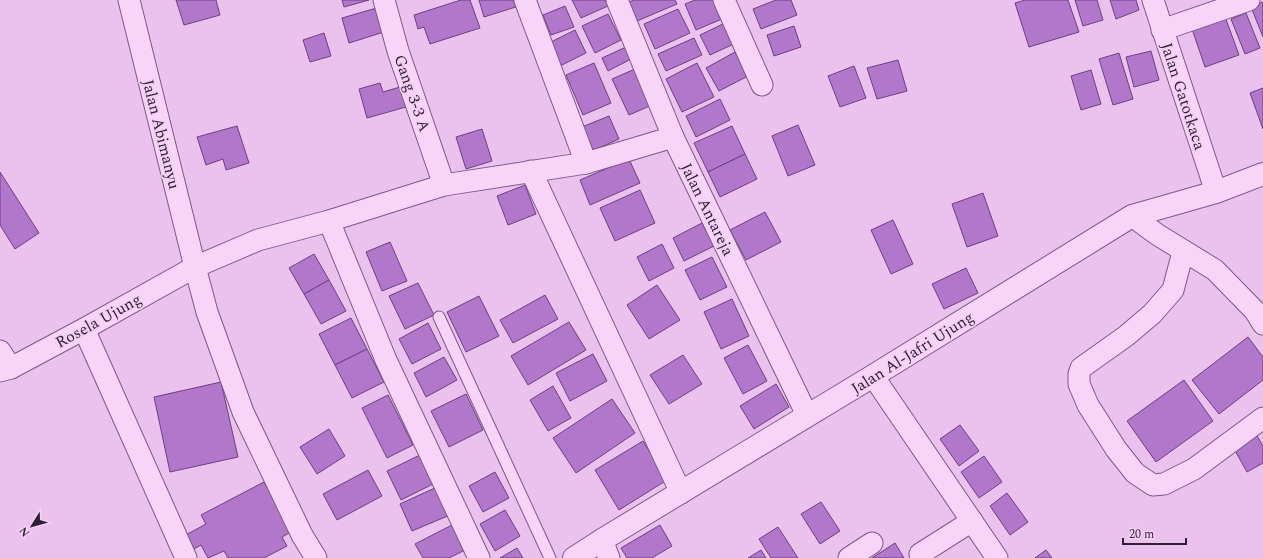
<svg xmlns="http://www.w3.org/2000/svg" width="1263" height="558" font-family="Spectral,serif">
<style>
.building{fill:#b077cb;stroke:#6d3f85}
.lines{fill:none;stroke-linecap:round;stroke-linejoin:round}
.service-casing{stroke:#7d5986;stroke-width:13}
.minor-casing{stroke:#7d5986;stroke-width:23}
.tertiary-casing{stroke:#7d5986;stroke-width:24}
.service{stroke:#f7d4f8;stroke-width:11}
.minor{stroke:#f7d4f8;stroke-width:21}
.tertiary{stroke:#f7d4f8;stroke-width:22}
.labels{text-anchor:middle;stroke-width:3.5;stroke-linejoin:round;paint-order:stroke}
.street-label{font-size:16px;fill:#301d36;stroke:#f4d0f5}
</style>
<rect width="100%" height="100%" fill="#ebc1ed"/>
<!-- building -->
<g class="building">
<polygon points="176,0 216,0 220,15 184,25"/>
<polygon points="342,0 369,0 344,7"/>
<polygon points="461,0 470,0 480,28 430,44 424,27 418,29 414,15"/>
<polygon points="479,0 517,0 519,6 484,17"/>
<polygon points="572,0 605,0 608,6 581,18"/>
<polygon points="634,0 675,0 677,4 637,21 629,2"/>
<polygon points="695,0 714,0 722,19 696,30 685,4"/>
<polygon points="776,0 791,0 797,15 761,29 753,9"/>
<polygon points="1025,0 1068,0 1079,32 1029,47 1015,3"/>
<polygon points="1075,0 1097,0 1103,20 1083,26"/>
<polygon points="1110,0 1136,0 1139,10 1116,19"/>
<polygon points="1263,2 1263,37 1251,7"/>
<polygon points="565,6 574,27 551,35 543,15"/>
<polygon points="380,7 387,31 349,43 342,18"/>
<polygon points="678,9 690,33 655,49 644,24"/>
<polygon points="1246,13 1260,48 1245,54 1231,19"/>
<polygon points="608,14 621,40 595,53 582,26"/>
<polygon points="1224,14 1239,55 1205,67 1191,26"/>
<polygon points="727,22 736,43 710,55 700,35"/>
<polygon points="794,26 801,47 774,56 767,35"/>
<polygon points="575,30 586,53 560,66 549,43"/>
<polygon points="324,33 331,56 310,62 303,40"/>
<polygon points="694,38 702,55 666,71 658,54"/>
<polygon points="626,47 631,59 608,71 602,58"/>
<polygon points="1151,51 1159,80 1134,87 1126,57"/>
<polygon points="735,52 748,76 719,91 706,68"/>
<polygon points="1119,53 1133,99 1113,105 1099,59"/>
<polygon points="898,60 907,91 877,99 867,68"/>
<polygon points="594,63 611,103 583,115 566,75"/>
<polygon points="697,63 714,97 682,112 666,79"/>
<polygon points="854,66 866,98 840,107 828,76"/>
<polygon points="635,69 652,105 629,115 612,79"/>
<polygon points="1091,70 1101,104 1081,110 1071,76"/>
<polygon points="380,83 383,92 400,87 406,107 367,118 359,89"/>
<polygon points="1263,88 1263,129 1250,93"/>
<polygon points="720,99 730,120 696,137 686,116"/>
<polygon points="609,116 619,139 592,151 582,127"/>
<polygon points="798,125 815,165 788,176 772,136"/>
<polygon points="237,126 249,163 226,170 223,159 206,165 197,137"/>
<polygon points="732,126 745,154 708,172 694,143"/>
<polygon points="482,129 492,161 466,169 456,137"/>
<polygon points="745,154 757,179 720,197 708,172"/>
<polygon points="629,159 640,183 590,205 580,180"/>
<polygon points="0,172 39,233 15,249 0,225"/>
<polygon points="525,185 536,214 508,225 497,196"/>
<polygon points="640,190 655,223 615,241 600,208"/>
<polygon points="983,193 998,236 967,247 952,204"/>
<polygon points="765,212 781,242 746,260 730,230"/>
<polygon points="893,220 913,264 891,274 871,230"/>
<polygon points="702,223 714,246 684,261 673,238"/>
<polygon points="390,242 407,281 382,291 366,252"/>
<polygon points="662,244 674,268 649,281 637,257"/>
<polygon points="314,254 329,280 304,294 289,268"/>
<polygon points="712,257 727,287 700,300 685,270"/>
<polygon points="966,268 978,293 944,309 932,284"/>
<polygon points="329,280 346,311 321,324 304,294"/>
<polygon points="418,283 434,315 405,329 389,296"/>
<polygon points="657,285 680,320 649,339 627,305"/>
<polygon points="545,295 558,319 513,343 500,320"/>
<polygon points="479,296 499,336 466,352 447,312"/>
<polygon points="732,299 749,336 721,349 704,312"/>
<polygon points="351,318 367,349 335,365 319,334"/>
<polygon points="569,322 586,350 528,385 511,356"/>
<polygon points="428,323 441,349 412,364 399,339"/>
<polygon points="1248,337 1263,357 1263,380 1219,414 1192,380"/>
<polygon points="748,345 767,381 743,394 724,358"/>
<polygon points="367,349 384,382 352,398 335,365"/>
<polygon points="593,354 607,381 570,401 556,373"/>
<polygon points="683,355 702,384 669,404 650,375"/>
<polygon points="444,357 457,380 426,397 414,373"/>
<polygon points="1184,380 1213,421 1156,462 1127,421"/>
<polygon points="221,382 238,457 170,472 154,397"/>
<polygon points="776,384 789,407 754,429 740,406"/>
<polygon points="553,386 571,418 548,431 530,400"/>
<polygon points="466,394 483,430 449,447 431,411"/>
<polygon points="388,395 413,445 387,458 362,408"/>
<polygon points="612,399 635,433 576,473 553,438"/>
<polygon points="960,425 979,451 959,466 940,439"/>
<polygon points="329,429 345,456 317,474 300,447"/>
<polygon points="1256,434 1263,446 1263,463 1247,472 1233,447"/>
<polygon points="643,441 667,480 619,510 595,470"/>
<polygon points="422,454 437,482 401,500 387,471"/>
<polygon points="984,456 1002,482 979,498 961,472"/>
<polygon points="368,470 382,496 337,520 323,494"/>
<polygon points="495,472 509,498 483,512 469,486"/>
<polygon points="264,482 291,532 282,537 287,546 264,558 228,558 224,551 208,558 201,545 190,551 182,537 206,524 201,515"/>
<polygon points="437,487 450,515 412,531 400,504"/>
<polygon points="1007,493 1028,522 1010,535 990,506"/>
<polygon points="821,502 840,531 820,544 801,514"/>
<polygon points="505,510 520,536 495,551 480,524"/>
<polygon points="452,525 465,550 449,558 423,558 415,544"/>
<polygon points="660,525 672,546 652,558 627,558 621,548"/>
<polygon points="778,527 798,558 771,558 759,539"/>
<polygon points="895,543 904,558 872,558"/>
<polygon points="517,548 523,558 500,558"/>
<polygon points="761,550 766,558 748,558"/>
<polygon points="1046,550 1052,558 1035,558"/>
</g>
<g class="lines">
<!-- service casing -->
<g class="service-casing">
<polyline id="service" points="439,317 550,558"/>
</g>
<!-- minor casing -->
<g class="minor-casing">
<g id="minor">
<polyline points="129,0 195,267 207,312 243,412 302,535 316,558"/>
<polyline points="384,0 398,51 444,185"/>
<polyline points="525,0 586,163"/>
<polyline points="617,0 673,137 807,415"/>
<polyline points="724,0 762,85"/>
<polyline points="1153,0 1216,192"/>
<polyline points="1162,30 1249,0"/>
<polyline points="531,171 681,493"/>
<polyline points="1132,216 1158,235 1215,270 1255,311 1263,324"/>
<polyline points="329,221 386,360 479,558"/>
<polyline points="1183,252 1173,290 1152,314 1126,336 1081,368 1079,374 1079,384 1088,405 1116,449 1135,473 1153,485 1164,484 1194,469 1263,418"/>
<polyline points="84,329 186,558"/>
<polyline points="0,351 11,368"/>
<polyline points="0,371 11,368 84,329 195,267 258,240 329,221 444,185 586,163 673,137"/>
<polyline points="873,376 997,558"/>
<polyline points="602,540 609,558"/>
<polyline points="849,558 872,543"/>
<polyline points="922,558 920,554 972,521"/>
</g>
</g>
<!-- tertiary casing -->
<g class="tertiary-casing">
<polyline id="tertiary" points="574,558 602,540 873,376 1132,216 1216,192 1263,174"/>
</g>
<!-- service -->
<use href="#service" class="service"/>
<!-- minor -->
<use href="#minor" class="minor"/>
<!-- tertiary -->
<use href="#tertiary" class="tertiary"/>
</g>
<g class="labels">
<!-- street labels -->
<g class="street-label">
<text transform="translate(413 93) rotate(71)" y="6">Gang 3-3 A</text>
<text transform="translate(1184 96) rotate(72)" y="6">Jalan Gatotkaca</text>
<text transform="translate(162 134) rotate(76)" y="6">Jalan Abimanyu</text>
<text transform="translate(708 209) rotate(64)" y="6">Jalan Antareja</text>
<text transform="translate(98 320) rotate(-29)" y="6">Rosela Ujung</text>
<text transform="translate(912 352) rotate(-32)" y="6">Jalan Al-Jafri Ujung</text>
</g>
</g>
<!-- north arrow -->
<g transform="translate(32 526) rotate(233)" stroke="#f4d0f5" stroke-width="3" paint-order="stroke">
<path d="M0-3L7 15L0 10L-7 15Z" fill="#301d36"/>
<text y="-6" font-size="11" font-weight="bold" text-anchor="middle" fill="#301d36">N</text>
</g>
<!-- scale -->
<path d="M1123 538v6h63v-6" fill="none" stroke="#301d36" stroke-width="2"/>
<text x="1129" y="538" font-size="12" fill="#301d36" stroke="#f4d0f5" stroke-width="3" paint-order="stroke">20 m</text>
</svg>
